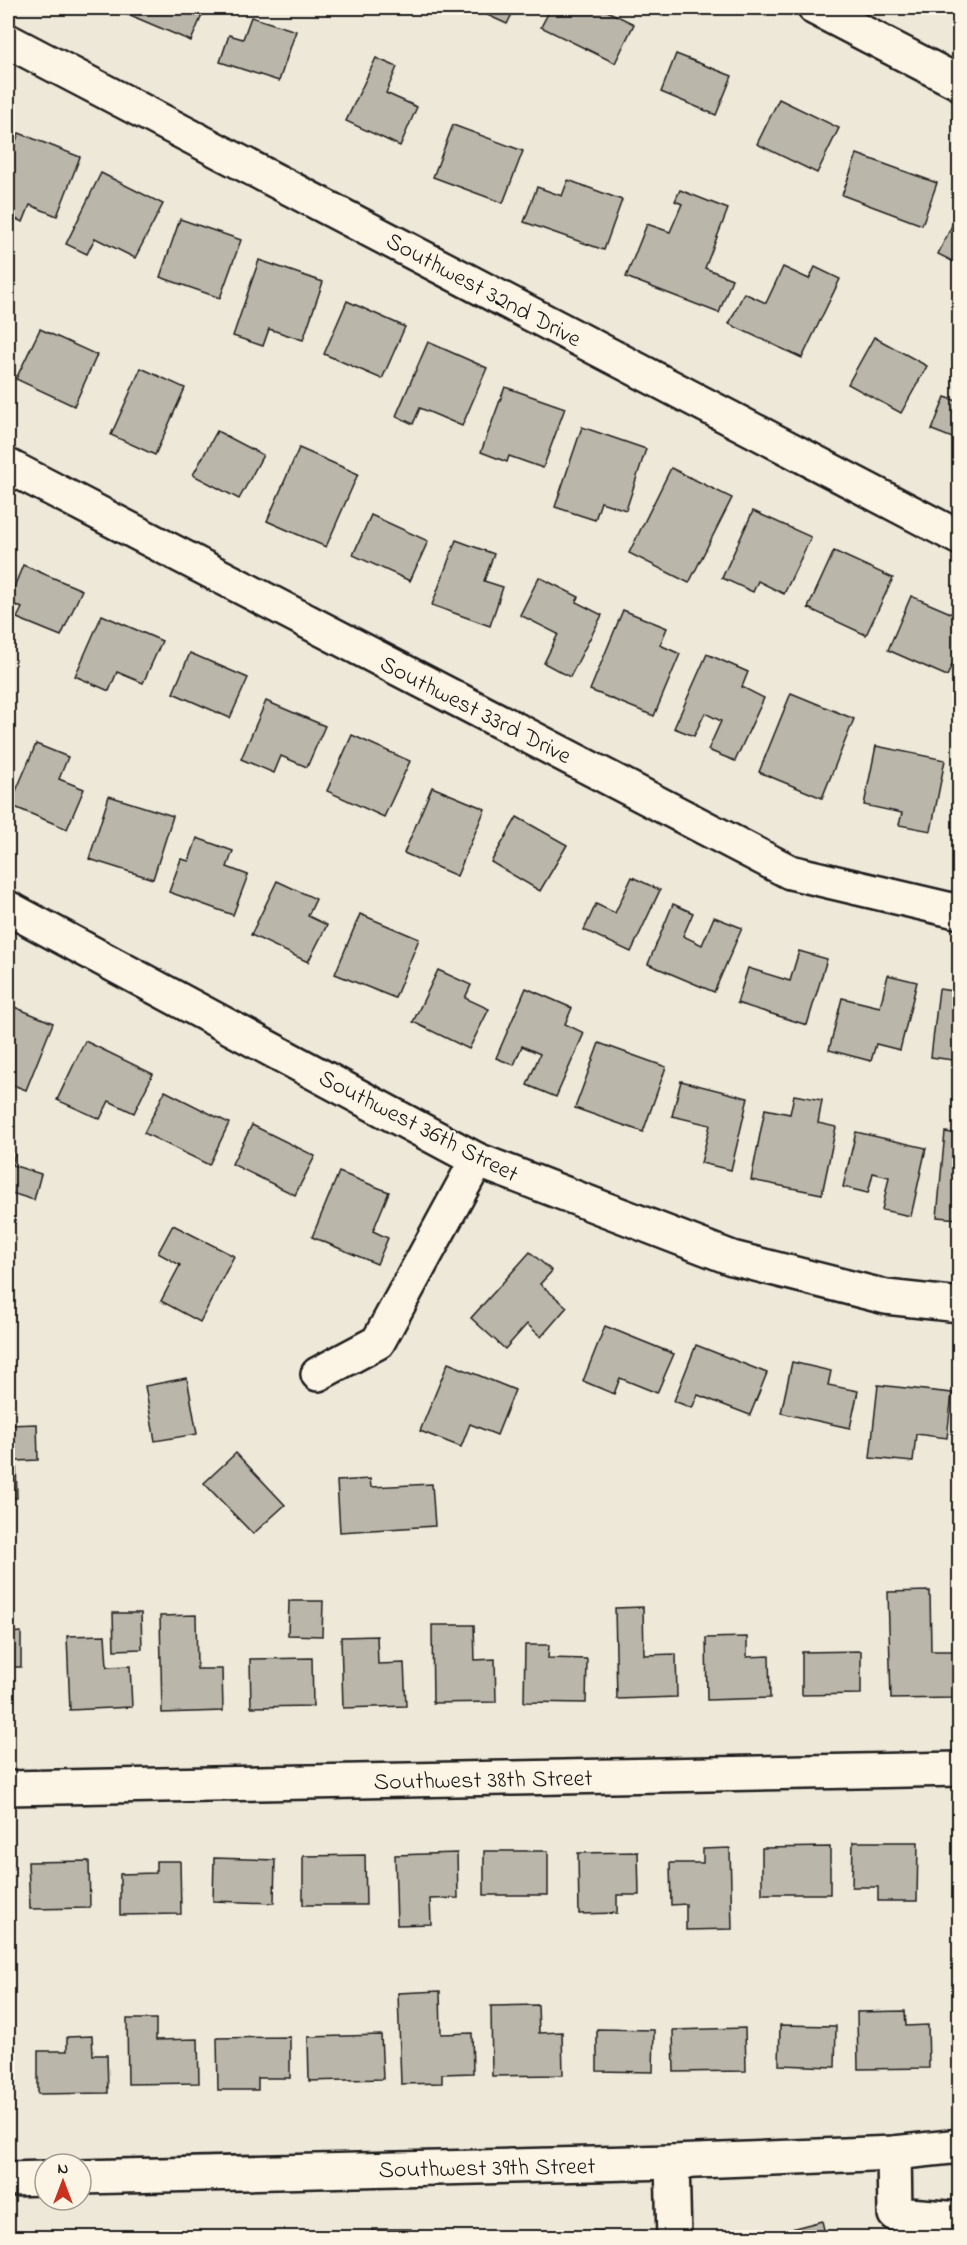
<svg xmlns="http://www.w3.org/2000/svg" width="967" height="2245" font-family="'Indie Flower',sans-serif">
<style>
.building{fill:#bab6aa;stroke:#1c1c1c;stroke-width:1.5}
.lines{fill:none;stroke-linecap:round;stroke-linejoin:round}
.minor-casing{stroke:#1c1c1c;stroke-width:38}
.minor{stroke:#fcf5e5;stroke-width:33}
.labels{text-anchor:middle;stroke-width:4.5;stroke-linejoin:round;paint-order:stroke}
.street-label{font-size:24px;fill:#1c1c1c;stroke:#fcf5e5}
</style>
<rect width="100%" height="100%" fill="#eee8d9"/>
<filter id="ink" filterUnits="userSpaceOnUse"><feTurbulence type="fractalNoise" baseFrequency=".0167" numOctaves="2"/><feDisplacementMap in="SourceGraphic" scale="12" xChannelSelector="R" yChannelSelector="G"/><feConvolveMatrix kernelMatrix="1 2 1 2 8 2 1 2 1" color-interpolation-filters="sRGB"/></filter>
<g filter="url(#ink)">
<!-- building -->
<g class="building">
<polygon points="119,8 205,8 191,41 118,10"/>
<polygon points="472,8 515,8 507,24"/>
<polygon points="551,8 601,8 634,24 615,63 541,27"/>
<polygon points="251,17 296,31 279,81 220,62 229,35 243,39"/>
<polygon points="676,54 732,76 716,115 661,92"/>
<polygon points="376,58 397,67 386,93 417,107 400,146 346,121"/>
<polygon points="779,99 839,128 817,173 757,144"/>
<polygon points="453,125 523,151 503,203 433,177"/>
<polygon points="19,133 80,157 57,216 30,205 23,222 8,216 8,162"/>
<polygon points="857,154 937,183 922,225 842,195"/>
<polygon points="101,173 163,204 135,258 95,238 87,254 66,244"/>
<polygon points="568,180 622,200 604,250 524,222 537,187 562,196"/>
<polygon points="680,190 728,209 705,268 732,279 719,313 626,277 647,224 670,232 682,204 675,201"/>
<polygon points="960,209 960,265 938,254"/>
<polygon points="180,219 241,240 220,298 160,277"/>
<polygon points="259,260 323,282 303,340 269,329 263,346 233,336"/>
<polygon points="783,267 809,279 815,267 840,279 802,358 729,324 744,293 766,303"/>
<polygon points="347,301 405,327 382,379 324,354"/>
<polygon points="40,329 97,355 74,406 16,379"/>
<polygon points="874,337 927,366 901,413 848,384"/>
<polygon points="428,342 487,368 462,426 420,408 413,424 396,416"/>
<polygon points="141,368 185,388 155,455 111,435"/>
<polygon points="505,387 565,408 543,468 509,456 507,462 481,452"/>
<polygon points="960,394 960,441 932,430 945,397 957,401"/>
<polygon points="582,427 646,449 626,510 601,502 595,520 555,507"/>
<polygon points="217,431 263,455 239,499 193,475"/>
<polygon points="299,448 358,474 326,547 267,521"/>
<polygon points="671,468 732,498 689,583 629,553"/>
<polygon points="753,511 811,537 784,594 758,581 753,592 722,578"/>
<polygon points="371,515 428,541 410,581 353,555"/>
<polygon points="456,540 494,554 484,581 503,587 490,626 432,605"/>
<polygon points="834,551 893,578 866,635 808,608"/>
<polygon points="23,565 82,590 61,636 17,618 22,608 8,602"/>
<polygon points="539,577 579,597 576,602 602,615 570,677 544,663 558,634 520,615"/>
<polygon points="911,596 960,617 960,648 947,676 888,650"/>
<polygon points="623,610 667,628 660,645 680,654 654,716 590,690"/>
<polygon points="102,615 162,641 143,683 117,672 109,691 75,676"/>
<polygon points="190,653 248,678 230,718 173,693"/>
<polygon points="707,654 748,672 742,687 764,698 735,761 708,750 721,721 705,713 694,736 674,728"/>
<polygon points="791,693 854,719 822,798 759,772"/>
<polygon points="266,701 325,726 307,767 281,756 274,773 241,759"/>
<polygon points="352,735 410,761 384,817 327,791"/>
<polygon points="36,744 68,757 59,779 84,789 67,829 10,805"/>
<polygon points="876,746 945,760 931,831 899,825 902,813 864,805"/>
<polygon points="432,787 485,809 457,876 404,853"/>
<polygon points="109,796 173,816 153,879 89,859"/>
<polygon points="517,817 567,845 540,891 491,862"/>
<polygon points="197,838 233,851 227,867 248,875 233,915 169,892 181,859 189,861"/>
<polygon points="632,877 660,890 631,952 584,930 596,904 615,913"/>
<polygon points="277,881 316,899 308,916 327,925 308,962 251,935"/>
<polygon points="673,904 693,913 683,936 702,945 714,917 742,928 714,992 648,964"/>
<polygon points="360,914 419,939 395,998 335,974"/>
<polygon points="799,951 827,959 807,1025 737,1003 748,968 790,981"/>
<polygon points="438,970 471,985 465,998 489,1009 469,1049 413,1022"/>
<polygon points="888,975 917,982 900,1050 876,1044 871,1061 829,1050 842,998 880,1007"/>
<polygon points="526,988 572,1008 565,1024 584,1033 556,1097 527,1085 540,1054 522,1046 514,1065 496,1058"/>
<polygon points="939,989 959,992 955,1021 960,1022 960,1061 931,1057"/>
<polygon points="12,1006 53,1023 26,1090 8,1083 8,1017"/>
<polygon points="85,1041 153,1074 134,1113 109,1101 100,1119 57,1100"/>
<polygon points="599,1043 666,1067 643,1132 575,1108"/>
<polygon points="681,1081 748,1098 731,1170 701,1163 710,1125 672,1116"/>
<polygon points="165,1091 229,1123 209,1165 144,1133"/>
<polygon points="794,1095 822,1100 818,1123 836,1127 822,1194 751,1180 765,1109 790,1114"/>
<polygon points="252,1125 315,1156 295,1195 232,1164"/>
<polygon points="856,1132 926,1148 911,1216 882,1210 889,1177 873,1173 868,1193 843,1187"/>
<polygon points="945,1132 960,1134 958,1219 937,1217"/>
<polygon points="8,1151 15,1153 12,1165 41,1174 34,1200 8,1192"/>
<polygon points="339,1172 389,1192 373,1231 388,1238 377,1264 312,1237"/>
<polygon points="173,1225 234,1256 200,1322 161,1301 180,1265 158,1253"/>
<polygon points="530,1252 552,1271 540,1284 567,1307 541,1337 527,1324 505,1349 471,1318"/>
<polygon points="605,1326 674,1354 657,1393 620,1378 614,1394 583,1381"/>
<polygon points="696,1345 767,1373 750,1415 698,1395 692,1408 674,1401"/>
<polygon points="792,1362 831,1371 828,1385 858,1391 850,1428 781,1413"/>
<polygon points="448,1363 515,1390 497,1435 470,1424 461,1447 420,1431"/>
<polygon points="187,1378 197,1434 155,1441 145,1386"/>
<polygon points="878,1385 952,1393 947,1438 916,1434 913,1462 870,1458"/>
<polygon points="37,1424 38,1460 16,1461 17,1498 8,1498 8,1425"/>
<polygon points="236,1453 285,1505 253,1534 204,1483"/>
<polygon points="370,1479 371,1487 432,1484 435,1526 340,1532 337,1481"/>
<polygon points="930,1591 931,1651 954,1651 955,1698 891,1699 888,1592"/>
<polygon points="289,1601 323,1601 322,1636 288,1635"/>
<polygon points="643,1607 644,1655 676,1654 677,1697 617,1699 615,1608"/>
<polygon points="113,1613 141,1613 142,1649 114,1650"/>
<polygon points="196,1615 197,1669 222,1669 223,1711 162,1713 160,1616"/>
<polygon points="432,1625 474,1625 475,1660 495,1659 496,1702 433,1703"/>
<polygon points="21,1632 21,1667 8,1667 8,1633"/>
<polygon points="105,1635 107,1667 130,1666 132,1707 70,1710 67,1636"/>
<polygon points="377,1636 378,1664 404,1663 406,1706 343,1708 341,1637"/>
<polygon points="747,1637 747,1657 769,1656 770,1698 707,1700 706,1638"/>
<polygon points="525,1645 549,1645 548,1658 587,1659 586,1703 524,1702"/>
<polygon points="861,1651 861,1694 802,1695 802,1652"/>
<polygon points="312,1658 313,1706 251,1707 250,1659"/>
<polygon points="853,1842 918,1842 917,1901 878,1901 878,1887 852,1887"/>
<polygon points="830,1847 830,1894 762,1894 762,1848"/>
<polygon points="730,1848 732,1929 686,1930 686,1904 671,1905 670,1863 703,1863 703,1849"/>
<rect x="484" y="1851" width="64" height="44"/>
<polygon points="638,1852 639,1895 617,1895 617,1913 579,1914 578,1853"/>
<polygon points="457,1853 458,1898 430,1899 431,1924 397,1925 395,1855"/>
<polygon points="365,1855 366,1905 303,1905 303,1856"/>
<polygon points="214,1858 275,1860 274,1903 213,1901"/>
<polygon points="89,1861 90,1908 30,1909 28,1862"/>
<polygon points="156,1861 180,1861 181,1914 120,1915 120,1874 156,1873"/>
<polygon points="440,1991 441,2034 472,2033 473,2073 442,2074 442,2083 401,2084 398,1993"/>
<polygon points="538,2005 539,2033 562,2032 563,2075 492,2076 491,2006"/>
<polygon points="8,2009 11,2094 8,2094"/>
<polygon points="905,2011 906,2026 928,2025 929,2068 858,2069 857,2012"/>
<polygon points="127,2019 156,2019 156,2040 198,2039 199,2083 128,2084"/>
<polygon points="780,2025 836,2026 835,2067 779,2065"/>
<polygon points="745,2028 746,2071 674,2072 673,2030"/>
<polygon points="597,2029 654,2030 653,2072 597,2071"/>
<polygon points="381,2035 383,2079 309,2081 308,2037"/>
<polygon points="92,2036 93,2055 107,2055 108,2093 38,2094 38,2051 67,2051 67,2037"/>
<polygon points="290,2037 290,2078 258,2078 258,2090 218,2090 217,2038"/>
<polygon points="822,2221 826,2238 756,2238"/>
<rect x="372" y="2229" width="39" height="9"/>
<polygon points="602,2231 602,2238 558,2238 557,2232"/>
</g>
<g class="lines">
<!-- minor casing -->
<g class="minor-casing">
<g id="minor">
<polyline points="815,8 960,83"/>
<polyline points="8,41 960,538"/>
<polyline points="8,466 790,872 960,912"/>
<polyline points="8,908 477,1160 732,1258 886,1297 960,1305"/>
<polyline points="318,1374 378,1342 477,1160"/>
<polyline points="8,1788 960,1769"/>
<polyline points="894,2153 895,2214 960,2219"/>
<polyline points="672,2162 674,2238"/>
<polyline points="81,2177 672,2162 894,2153 960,2146"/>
<polyline points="8,2179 45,2178"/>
</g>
</g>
<!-- minor -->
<use href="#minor" class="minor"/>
</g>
</g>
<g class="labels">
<!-- street labels -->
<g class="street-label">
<text transform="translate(484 289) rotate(28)" y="8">Southwest 32nd Drive</text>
<text transform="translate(476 709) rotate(27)" y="8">Southwest 33rd Drive</text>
<text transform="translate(419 1125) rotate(27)" y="8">Southwest 36th Street</text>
<text transform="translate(483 1779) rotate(-1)" y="8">Southwest 38th Street</text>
<text transform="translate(487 2167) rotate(-1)" y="8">Southwest 39th Street</text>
</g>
</g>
<!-- margin -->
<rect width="967" height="2245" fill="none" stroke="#fcf5e5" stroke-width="30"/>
<rect x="15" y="15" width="937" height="2215" fill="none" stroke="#1c1c1c" stroke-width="2" filter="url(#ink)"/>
<!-- north arrow -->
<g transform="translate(63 2182)"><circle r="28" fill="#fcf5e5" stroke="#a29e95" stroke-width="1.5"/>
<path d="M0-4.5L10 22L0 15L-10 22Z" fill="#c8321e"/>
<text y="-9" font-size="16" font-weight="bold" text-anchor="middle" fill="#1c1c1c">N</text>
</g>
</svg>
